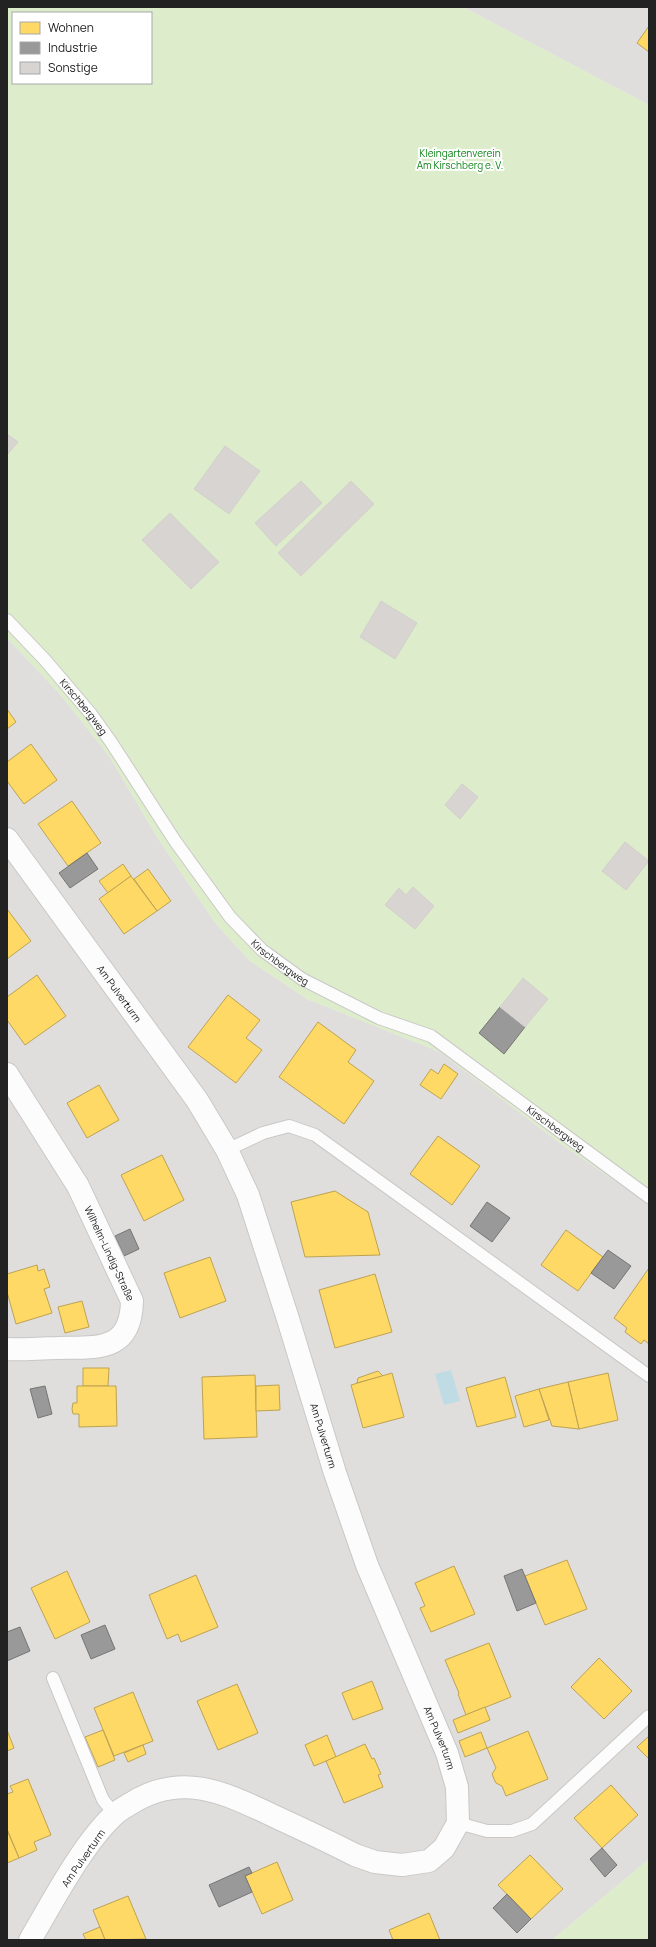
<svg xmlns="http://www.w3.org/2000/svg" width="656" height="1947" font-family="Manrope,sans-serif">
<style>
.residential{fill:#dfdedc}
.grass{fill:#ddeccb;fill-rule:evenodd}
.water{fill:#bfdbe3}
.homes{fill:#ffd966;stroke:#bda252}
.industry{fill:#999;stroke:#757575}
.building{fill:#d7d4d2;stroke:#d3d0cc}
.lines{fill:none;stroke-linecap:round;stroke-linejoin:round}
.service-casing{stroke:#c9c8c7;stroke-width:14}
.minor-casing{stroke:#c9c8c7;stroke-width:24}
.service{stroke:#fdfcfc;stroke-width:12}
.minor{stroke:#fdfcfc;stroke-width:22}
.labels{text-anchor:middle;stroke-width:4;stroke-linejoin:round;paint-order:stroke}
.park-label{font-size:10px;fill:#0c8416;stroke:#fff}
.street-label{font-size:10px;fill:#222;stroke:#fff}
</style>
<rect width="100%" height="100%" fill="#f0eeeb"/>
<!-- residential -->
<g class="residential">
<polygon points="463,7 649,7 649,105"/>
<polygon points="7,638 59,693 109,756 157,837 216,924 250,961 307,999 440,1052 561,1144 649,1204 649,1859 552,1940 7,1940"/>
</g>
<!-- grass -->
<g class="grass">
<path d="M7 7H463L649 105V1204L561 1144 440 1052 307 999 250 961 216 924 157 837 109 756 59 693 7 638ZM13 13H151V83H13Z"/>
<polygon points="649,1859 649,1940 552,1940"/>
</g>
<!-- water -->
<polygon class="water" points="451,1370 460,1401 444,1405 435,1374"/>
<!-- homes -->
<g class="homes">
<polygon points="649,26 649,52 637,43"/>
<polygon points="7,709 16,722 7,729"/>
<polygon points="31,744 57,780 24,804 7,781 7,762"/>
<polygon points="72,801 101,843 68,866 38,824"/>
<polygon points="123,864 131,876 108,893 99,881"/>
<polygon points="148,869 171,901 157,911 134,879"/>
<polygon points="131,876 157,911 124,934 99,899"/>
<polygon points="7,909 31,941 7,959"/>
<polygon points="37,975 66,1016 25,1045 7,1020 7,997"/>
<polygon points="228,995 260,1020 246,1038 262,1050 236,1083 188,1047"/>
<polygon points="318,1022 356,1050 348,1062 374,1081 344,1124 279,1077"/>
<polygon points="444,1064 458,1074 441,1099 420,1085 431,1069 438,1074"/>
<polygon points="99,1085 119,1120 87,1138 67,1103"/>
<polygon points="438,1136 480,1166 452,1205 410,1174"/>
<polygon points="162,1155 184,1200 144,1221 121,1175"/>
<polygon points="335,1191 368,1212 380,1255 305,1257 291,1202"/>
<polygon points="566,1230 603,1257 578,1291 541,1265"/>
<polygon points="210,1257 226,1301 180,1318 164,1273"/>
<polygon points="37,1265 38,1271 44,1269 50,1287 44,1289 52,1313 16,1324 7,1292 7,1274"/>
<polygon points="649,1268 649,1344 644,1340 641,1344 625,1332 627,1328 614,1318"/>
<polygon points="375,1274 392,1332 335,1348 319,1290"/>
<polygon points="82,1301 89,1327 65,1333 58,1307"/>
<polygon points="83,1368 109,1368 108,1386 83,1386"/>
<polygon points="378,1371 383,1376 357,1383 358,1378"/>
<polygon points="392,1373 404,1417 363,1428 351,1385"/>
<polygon points="608,1373 618,1420 579,1429 568,1382"/>
<polygon points="255,1375 257,1437 204,1439 202,1377"/>
<polygon points="505,1377 516,1417 477,1427 466,1388"/>
<polygon points="568,1382 579,1429 552,1426 539,1389"/>
<polygon points="279,1385 280,1410 256,1411 256,1386"/>
<polygon points="77,1386 116,1386 117,1426 79,1427 79,1414 73,1414 72,1409 73,1403 77,1403"/>
<polygon points="539,1389 549,1420 524,1427 515,1396"/>
<polygon points="567,1560 587,1609 545,1625 525,1576"/>
<polygon points="454,1566 475,1614 431,1632 420,1608 425,1606 415,1583"/>
<polygon points="67,1571 90,1622 55,1639 31,1588"/>
<polygon points="196,1575 218,1627 181,1642 178,1634 167,1639 149,1595"/>
<polygon points="489,1643 511,1697 466,1715 458,1694 459,1693 445,1660"/>
<polygon points="599,1658 632,1691 604,1719 571,1687"/>
<polygon points="372,1681 383,1709 353,1720 342,1693"/>
<polygon points="237,1684 258,1733 218,1750 197,1701"/>
<polygon points="133,1692 153,1741 114,1756 94,1708"/>
<polygon points="485,1707 490,1720 458,1733 453,1720"/>
<polygon points="7,1730 14,1748 7,1751"/>
<polygon points="103,1730 115,1760 98,1767 85,1737"/>
<polygon points="528,1731 548,1779 506,1796 502,1786 496,1783 494,1779 492,1774 496,1768 487,1748"/>
<polygon points="481,1732 487,1748 465,1757 459,1741"/>
<polygon points="327,1735 336,1757 314,1766 305,1745"/>
<polygon points="649,1736 649,1759 637,1747"/>
<polygon points="365,1744 372,1759 374,1758 381,1774 378,1775 383,1787 344,1803 326,1761"/>
<polygon points="143,1745 146,1754 128,1762 124,1753"/>
<polygon points="28,1779 51,1835 34,1842 37,1850 19,1858 7,1829 7,1794 13,1792 10,1786"/>
<polygon points="611,1785 638,1815 602,1848 574,1818"/>
<polygon points="7,1830 19,1858 7,1863"/>
<polygon points="530,1855 563,1889 531,1919 498,1885"/>
<polygon points="277,1862 293,1900 262,1914 245,1876"/>
<polygon points="128,1896 146,1939 105,1940 93,1910"/>
<polygon points="429,1913 440,1940 393,1940 389,1930"/>
<polygon points="100,1927 105,1940 86,1940 83,1934"/>
</g>
<!-- industry -->
<g class="industry">
<polygon points="87,853 98,869 70,888 59,873"/>
<polygon points="500,1007 525,1027 504,1054 479,1033"/>
<polygon points="487,1202 510,1218 492,1242 470,1226"/>
<polygon points="130,1229 139,1249 124,1256 115,1236"/>
<polygon points="608,1250 631,1266 614,1289 591,1273"/>
<polygon points="45,1386 52,1414 38,1418 30,1389"/>
<polygon points="522,1569 536,1603 517,1611 504,1576"/>
<polygon points="105,1625 115,1649 91,1659 81,1635"/>
<polygon points="20,1627 30,1651 7,1661 7,1632"/>
<polygon points="602,1848 617,1865 605,1877 590,1859"/>
<polygon points="249,1867 252,1873 245,1876 252,1892 219,1907 209,1885"/>
<polygon points="507,1894 531,1919 517,1933 493,1908"/>
</g>
<!-- building -->
<g class="building">
<polygon points="7,434 18,442 7,455"/>
<polygon points="225,446 260,471 229,514 194,489"/>
<polygon points="301,481 322,503 276,546 255,523"/>
<polygon points="351,481 374,504 301,576 278,553"/>
<polygon points="170,513 219,562 191,589 142,540"/>
<polygon points="381,601 417,623 395,659 360,637"/>
<polygon points="462,784 478,797 460,819 445,805"/>
<polygon points="625,842 649,861 626,890 602,871"/>
<polygon points="413,887 434,906 415,929 385,905 399,888 406,895"/>
<polygon points="523,978 548,999 525,1027 500,1007"/>
</g>
<g class="lines">
<!-- service casing -->
<g class="service-casing">
<g id="service">
<path id="s1" d="M7 620 45 660 91 714 111 742 175 841 230 917 262 950 302 979 379 1018 431 1036 649 1197"/>
<polyline points="227,1150 263,1133 289,1126 315,1135 649,1376"/>
<polyline points="53,1678 103,1800 115,1814"/>
<polyline points="458,1823 487,1831 512,1831 532,1824 649,1716"/>
</g>
</g>
<!-- minor casing -->
<g class="minor-casing">
<g id="minor">
<path id="s2" d="M7 839 197 1100 227 1150 248 1195 288 1319 335 1473 367 1565 447 1753 457 1787 458 1823 444 1848 429 1861 402 1865 375 1862 355 1855C330 1842 304 1830 278 1818 227 1794 183 1770 130 1804 125 1807 119 1810 115 1814 83 1843 52 1903 30 1940"/>
<path id="s3" d="M7 1074 78 1186 132 1301C131 1353 96 1347 57 1348 40 1348 24 1350 7 1349"/>
</g>
</g>
<!-- service -->
<use href="#service" class="service"/>
<!-- minor -->
<use href="#minor" class="minor"/>
</g>
<g class="labels">
<!-- park labels -->
<g class="park-label">
<text x="460" y="157">Kleingartenverein<tspan x="460" dy="12">Am Kirschberg e. V.</tspan></text>
</g>
<!-- street labels -->
<g class="street-label">
<text dy="4" stroke="none"><textPath href="#s1" startOffset="116">Kirschbergweg</textPath></text>
<text dy="4" stroke="none"><textPath href="#s1" startOffset="440">Kirschbergweg</textPath></text>
<text dy="4" stroke="none"><textPath href="#s2" startOffset="191">Am Pulverturm</textPath></text>
<text dy="4" stroke="none"><textPath href="#s1" startOffset="764">Kirschbergweg</textPath></text>
<text dy="4" stroke="none"><textPath href="#s3" startOffset="207">Wilhelm-Lindig-Straße</textPath></text>
<text dy="4" stroke="none"><textPath href="#s2" startOffset="683">Am Pulverturm</textPath></text>
<text dy="4" stroke="none"><textPath href="#s2" startOffset="1007">Am Pulverturm</textPath></text>
<text transform="translate(83 1858) rotate(-55)" y="4">Am Pulverturm</text>
</g>
</g>
<!-- border -->
<rect width="656" height="1947" fill="none" stroke="#222222" stroke-width="16"/>
<!-- legend -->
<rect x="12" y="12" width="140" height="72" fill="#ffffff" stroke="#a7a7a7"/>
<rect x="20" y="22" width="20" height="12" fill="#ffd966" stroke="#a7a7a7"/>
<text x="48" y="32" font-size="12" fill="#222222">Wohnen</text>
<rect x="20" y="42" width="20" height="12" fill="#999999" stroke="#a7a7a7"/>
<text x="48" y="52" font-size="12" fill="#222222">Industrie</text>
<rect x="20" y="62" width="20" height="12" fill="#d7d4d2" stroke="#a7a7a7"/>
<text x="48" y="72" font-size="12" fill="#222222">Sonstige</text>
</svg>
